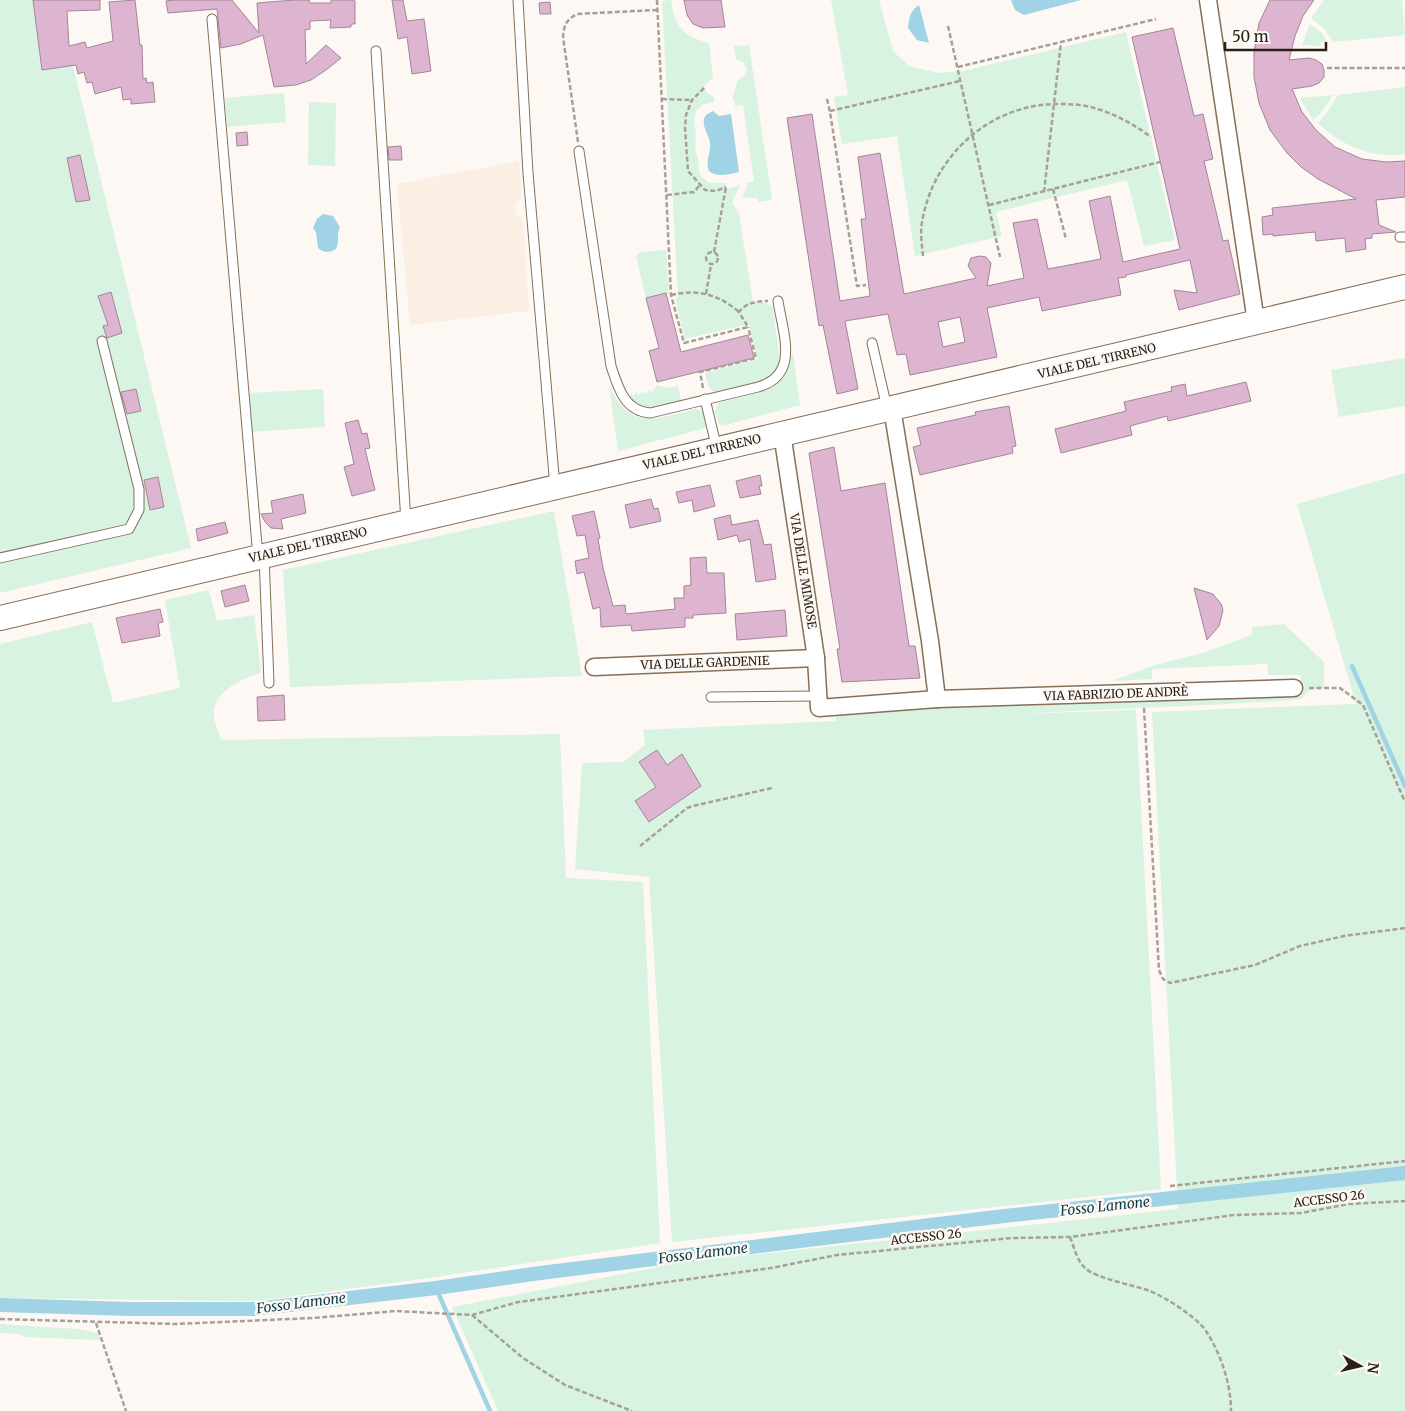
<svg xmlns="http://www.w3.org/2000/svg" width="1405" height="1411" font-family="Merriweather,serif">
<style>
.built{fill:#fbeee2}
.green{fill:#d8f3e1}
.water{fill:#9fd3e5}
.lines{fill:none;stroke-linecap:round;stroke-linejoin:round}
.stream{stroke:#9fd3e5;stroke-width:4.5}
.canal{stroke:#9fd3e5;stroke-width:14}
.building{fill:#deb5d0;stroke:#a28598;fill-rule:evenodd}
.service-casing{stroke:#856f58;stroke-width:11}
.minor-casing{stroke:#856f58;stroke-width:19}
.secondary-casing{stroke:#856f58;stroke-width:26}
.path{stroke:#a7a099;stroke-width:2.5;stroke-dasharray:5 2.5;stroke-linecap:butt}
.service{stroke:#fff;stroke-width:9}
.minor{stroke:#fff;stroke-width:16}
.secondary{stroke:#fff;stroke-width:24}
.labels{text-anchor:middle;stroke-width:5;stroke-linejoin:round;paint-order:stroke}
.street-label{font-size:12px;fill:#292017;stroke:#fdf8f3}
.water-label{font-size:14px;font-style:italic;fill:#0c3c49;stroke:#fdf8f3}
</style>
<rect width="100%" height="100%" fill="#fdf8f3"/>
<!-- built -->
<polygon class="built" points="519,161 522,198 515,205 516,214 523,220 529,311 410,325 397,184"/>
<!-- green -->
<g class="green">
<polygon points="0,0 49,0 73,66 191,548 0,593"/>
<path d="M671 0C675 27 683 36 709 43L713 78 704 86 707 93 714 97V102L702 105 696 111 694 121 696 134 695 150 698 157 699 172 701 176 708 182 713 183H726V187L730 188 740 185 732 203 739 214 753 302 767 303 773 308 779 353C781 366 774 375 762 381L714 392 709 387 705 373 758 359 749 324 685 339 675 298 678 297 662 1Z"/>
<polygon points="831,0 879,0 893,51 909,66 938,73 963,71 1126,32 1175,240 1144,246 1127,180 996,212 1002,236 915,256 897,136 842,144 834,97 848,95"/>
<polygon points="1324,0 1402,0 1405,35 1333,42 1325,29 1311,18"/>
<polygon points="1310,24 1321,32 1327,41 1326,43 1321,42 1320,46 1302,45"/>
<polygon points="749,45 772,200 759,202 757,198 742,197 747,186 747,183 754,181 743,105 735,106 734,100 732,100 738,80 744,76 747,69 743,62 736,59 734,46"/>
<path d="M1405 87V154C1373 159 1340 145 1318 123L1328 111 1338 95Z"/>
<polygon points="284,93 286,122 227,127 225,98"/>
<polygon points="1333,95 1322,112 1313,120 1300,98"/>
<polygon points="309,102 336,103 335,166 308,165"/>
<polygon points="666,250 669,293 646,298 636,256 640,252"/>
<path d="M793 354 800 405 722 426 719 424 715 412 718 403C738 397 774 394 786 374 789 368 789 361 789 355Z"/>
<polygon points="1405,358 1405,406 1339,417 1331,370"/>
<path d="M609 385C612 391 615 398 619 403 638 429 671 415 696 409L703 412 706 428 618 451Z"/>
<path d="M657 385 667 388 678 386 681 400 679 402C661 406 643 413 629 396L631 394 633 396 636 392 639 395 642 392 645 394 649 390 652 392Z"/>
<polygon points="323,389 325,427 251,432 249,393"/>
<polygon points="1405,473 1405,1411 498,1411 452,1307 684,1262 1178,1209 1152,712 1356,704 1297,504"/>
<polygon points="554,511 582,676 290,687 283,570"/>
<path d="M209 590 217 621 254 615 261 672C242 680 211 691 214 717 215 724 219 733 221 740L560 734 566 878 643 882 660 1243 429 1278 265 1300 240 1301 0 1298V644L92 622 113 703 180 688 165 600Z"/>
<path d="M1284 624 1324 662V687L1309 691 1301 699C1207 707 1113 708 1018 714L1136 710 1161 1189 672 1242 649 877 575 869 582 763 623 762 645 745 643 730 836 721V714L841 710 1300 689 1301 675H1268L1267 664 1152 669V679L1112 681 1152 666 1206 652 1252 635V627Z"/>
<polygon points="0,1324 78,1329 98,1333 100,1340 24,1337 19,1334 0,1333"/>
</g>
<!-- water -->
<g class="water">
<polygon points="1011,0 1081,0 1024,15 1015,10"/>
<path d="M919 5 929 43 917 40 908 28C909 18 910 11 919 5Z"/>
<path d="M713 111 719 116 731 114 739 172C729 174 717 178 709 171 705 161 711 153 710 143 709 135 702 127 704 119 705 115 709 113 713 111Z"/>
<path d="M323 214 333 216 340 227C336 234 340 242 336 249 329 253 324 253 318 248L316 232 313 228 317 219Z"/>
</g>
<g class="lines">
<!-- stream -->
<g class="stream">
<polyline points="1352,666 1405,786"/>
<polyline points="436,1288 490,1411"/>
</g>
<!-- canal -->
<polyline class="canal" points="0,1305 129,1309 254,1309 436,1288 540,1273 1004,1216 1405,1173"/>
</g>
<!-- building -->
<g class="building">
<polygon points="33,0 100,0 100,10 67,11 69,46 85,42 87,48 113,41 109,2 135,0 140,45 142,45 143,79 146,78 147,83 153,82 155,102 131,104 131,99 123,100 121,87 95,94 92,82 87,83 84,72 78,74 76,65 42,70"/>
<polygon points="175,0 232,0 259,33 257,3 294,0 309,0 310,3 331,3 331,0 352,0 355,1 355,24 351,24 351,27 330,28 331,20 310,21 310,29 305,30 306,64 326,45 341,58 326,70 311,80 296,85 274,87 263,35 241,44 221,48 217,9 168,13 166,1"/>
<polygon points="392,0 403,0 407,21 424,19 431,71 412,74 407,37 398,39"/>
<polygon points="684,0 721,0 725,27 703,28 693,24 687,15"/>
<polygon points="1270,0 1314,0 1303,16 1295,36 1289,60 1309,58 1316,60 1322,64 1324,70 1324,77 1319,83 1312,86 1292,89 1302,112 1316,130 1335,147 1362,159 1386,162 1405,161 1405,197 1376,200 1379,225 1396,232 1372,234 1372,238 1365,239 1366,249 1346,252 1345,238 1316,241 1315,232 1273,236 1273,234 1263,235 1262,217 1273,215 1272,208 1356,199 1318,179 1301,167 1287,153 1270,130 1259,103 1254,77 1254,52 1259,23"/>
<polygon points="550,2 551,14 540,14 539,3"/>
<path d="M1173 28 1194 116 1203 114 1213 159 1204 161 1223 241 1228 240 1240 294 1179 310 1174 290 1197 293 1190 260 1126 275V277L1118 278 1121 295 1042 311 1039 297 987 308 997 357 910 375 906 354 897 355 888 314 845 321 858 389 837 394 823 325 819 326 787 118 812 114 840 301 870 296 861 219H866L858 157 880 153 904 294 976 278 968 266 971 258 979 256 986 257 991 263 987 286 1024 278 1013 223 1037 219 1048 269 1101 259 1089 201 1110 196 1123 262 1180 249 1132 37ZM960 317 965 342 943 347 938 322Z"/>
<polygon points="247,132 248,145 237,146 236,133"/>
<polygon points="401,146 402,160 389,160 388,147"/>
<polygon points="80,155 90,200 76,202 67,158"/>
<polygon points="111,292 122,333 107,338 103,326 108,325 98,296"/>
<polygon points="666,293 681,352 748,335 754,358 657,382 649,351 659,348 646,298"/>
<polygon points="1246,382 1251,401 1168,421 1167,416 1130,426 1132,435 1061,453 1055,429 1126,411 1124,402 1172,391 1171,387 1185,384 1187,396"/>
<polygon points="136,389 141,411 127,414 121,392"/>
<polygon points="1009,406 1016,446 1012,447 1013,453 920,475 913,447 921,445 917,428 976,415 975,412"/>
<polygon points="358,420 362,434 367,433 370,448 365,449 375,490 352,496 344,467 354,464 345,423"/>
<polygon points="834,447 841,491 885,483 909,646 915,646 920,678 842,682 837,649 840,649 809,453"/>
<polygon points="760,475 762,486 759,486 761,494 740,498 736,481"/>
<polygon points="158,477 164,507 150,510 144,480"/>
<polygon points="710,485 715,506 694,512 692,500 679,503 676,492"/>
<polygon points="303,494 306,513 281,519 283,529 271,528 265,522 261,514 273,513 271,501"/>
<polygon points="651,499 654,509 658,508 661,521 630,528 625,505"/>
<polygon points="594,511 600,538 598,539 603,568 613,606 625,605 626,614 675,609 674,598 684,598 684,586 691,585 690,558 706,557 707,573 724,573 726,613 693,615 693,618 685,618 685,627 632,631 631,625 601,627 600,607 593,609 584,572 577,574 575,561 589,558 585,535 577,536 572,516"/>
<polygon points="730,515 732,525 758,520 764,545 771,544 776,579 756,582 750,539 739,542 737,535 718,540 714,519"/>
<polygon points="225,522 228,533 198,541 196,529"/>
<polygon points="245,585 249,601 225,607 221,591"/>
<polygon points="1194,588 1213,594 1221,604 1223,610 1219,626 1207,640"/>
<polygon points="160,609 163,622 158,623 160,636 122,643 116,618"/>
<polygon points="785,610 787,636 737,640 735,614"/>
<polygon points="284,695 285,720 258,721 257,697"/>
<polygon points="657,750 667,765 682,754 701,786 649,822 635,801 656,787 639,762"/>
</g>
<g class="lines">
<!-- service casing -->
<g class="service-casing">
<g id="service">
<polyline points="518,0 528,173 555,487"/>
<polyline points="212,19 258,557"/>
<polyline points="376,51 406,522"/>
<path d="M579 151 611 366C618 387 624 411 650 413L758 387C800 375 783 334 778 301"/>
<polyline points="1400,237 1405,237"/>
<polyline points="872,343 887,408"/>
<polyline points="705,399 717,449"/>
<polyline points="264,556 269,683"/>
<polyline points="0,558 129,529 139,510 139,489 102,341"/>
<polyline points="711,697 819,696"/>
</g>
</g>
<!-- minor casing -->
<g class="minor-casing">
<g id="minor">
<polyline points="1208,0 1256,322"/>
<polyline points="892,408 930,641 937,699"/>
<polyline points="782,433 816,658 819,708 937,699 1294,688"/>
<polyline points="594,667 816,658"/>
</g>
</g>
<!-- secondary casing -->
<g class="secondary-casing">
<path id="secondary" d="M0 618C469 508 937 398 1405 287"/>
</g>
<!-- path -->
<g class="path">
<path d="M657 0 671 295 684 343 748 327 739 312C746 303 756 301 768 301"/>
<polyline points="948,26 1000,257"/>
<polyline points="958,67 1156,19"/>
<polyline points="1327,68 1405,68"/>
<polyline points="704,88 692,100 686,115 685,128 688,171 705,190 716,191 726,187"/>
<polyline points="662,99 692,100"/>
<polyline points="827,99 830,112 857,286 866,285"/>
<polyline points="830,111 960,81"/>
<path d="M578 142 563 37C564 25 566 20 577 14L657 10"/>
<polyline points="1053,189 1066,239"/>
<polyline points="1044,192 1061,42"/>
<polyline points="667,195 694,192 700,185"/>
<polyline points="989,205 1160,162"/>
<circle cx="712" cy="258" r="6"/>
<polyline points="714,252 726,187"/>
<path d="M923 256C922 245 920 233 922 222 933 156 989 105 1056 104 1066 104 1076 104 1086 106 1110 111 1132 123 1151 137"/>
<polyline points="706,294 711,265"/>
<path d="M671 295C698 289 718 294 739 312"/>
<polyline points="703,388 700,372 756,358 748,327"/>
<polyline points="1309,688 1340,688 1363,705 1405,802"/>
<polyline points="1144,708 1159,970 1163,979 1170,983 1255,965 1300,946 1344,936 1405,928"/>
<polyline points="640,846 687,808 693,806 772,788"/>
<polyline points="1170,1186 1405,1161"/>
<path d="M1070 1237C1074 1247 1077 1261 1085 1268 1097 1279 1134 1285 1150 1291 1165 1297 1198 1318 1206 1331 1221 1354 1231 1384 1231 1411"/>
<polyline points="472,1315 523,1358 565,1385 632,1411"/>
<polyline points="0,1319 176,1324 313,1318 396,1311 472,1315 518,1302 771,1268 837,1255 1012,1238 1070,1237 1234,1215 1301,1213 1349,1204 1405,1201"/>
<polyline points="96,1323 126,1411"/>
</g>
<!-- service -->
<use href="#service" class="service"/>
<!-- minor -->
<use href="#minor" class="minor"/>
<!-- secondary -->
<use href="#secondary" class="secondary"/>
</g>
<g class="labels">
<!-- street labels -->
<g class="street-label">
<text transform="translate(1097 361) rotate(-13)" y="4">VIALE DEL TIRRENO</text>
<text transform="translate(702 452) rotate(-13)" y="4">VIALE DEL TIRRENO</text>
<text transform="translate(308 545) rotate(-13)" y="4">VIALE DEL TIRRENO</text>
<text transform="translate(803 571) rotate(81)" y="4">VIA DELLE MIMOSE</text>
<text transform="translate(705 663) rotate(-2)" y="4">VIA DELLE GARDENIE</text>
<text transform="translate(1116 694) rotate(-2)" y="4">VIA FABRIZIO DE ANDRÈ</text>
<text transform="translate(1329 1199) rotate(-7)" y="4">ACCESSO 26</text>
<text transform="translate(926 1237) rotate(-6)" y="4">ACCESSO 26</text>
</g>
<!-- water labels -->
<g class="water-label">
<text transform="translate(1105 1206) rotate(-6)" y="5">Fosso Lamone</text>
<text transform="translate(703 1253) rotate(-7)" y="5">Fosso Lamone</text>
<text transform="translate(301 1303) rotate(-7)" y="5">Fosso Lamone</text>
</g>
</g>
<!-- north arrow -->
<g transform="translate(1360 1366) rotate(98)" stroke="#fdf8f3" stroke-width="4" paint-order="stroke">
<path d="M0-4L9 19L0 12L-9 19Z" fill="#292017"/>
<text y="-8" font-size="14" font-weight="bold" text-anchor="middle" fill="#292017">N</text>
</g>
<!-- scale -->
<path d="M1225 42v8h101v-8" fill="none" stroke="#292017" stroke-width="2.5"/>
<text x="1232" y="42" font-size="15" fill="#292017" stroke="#fdf8f3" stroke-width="4" paint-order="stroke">50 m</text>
</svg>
